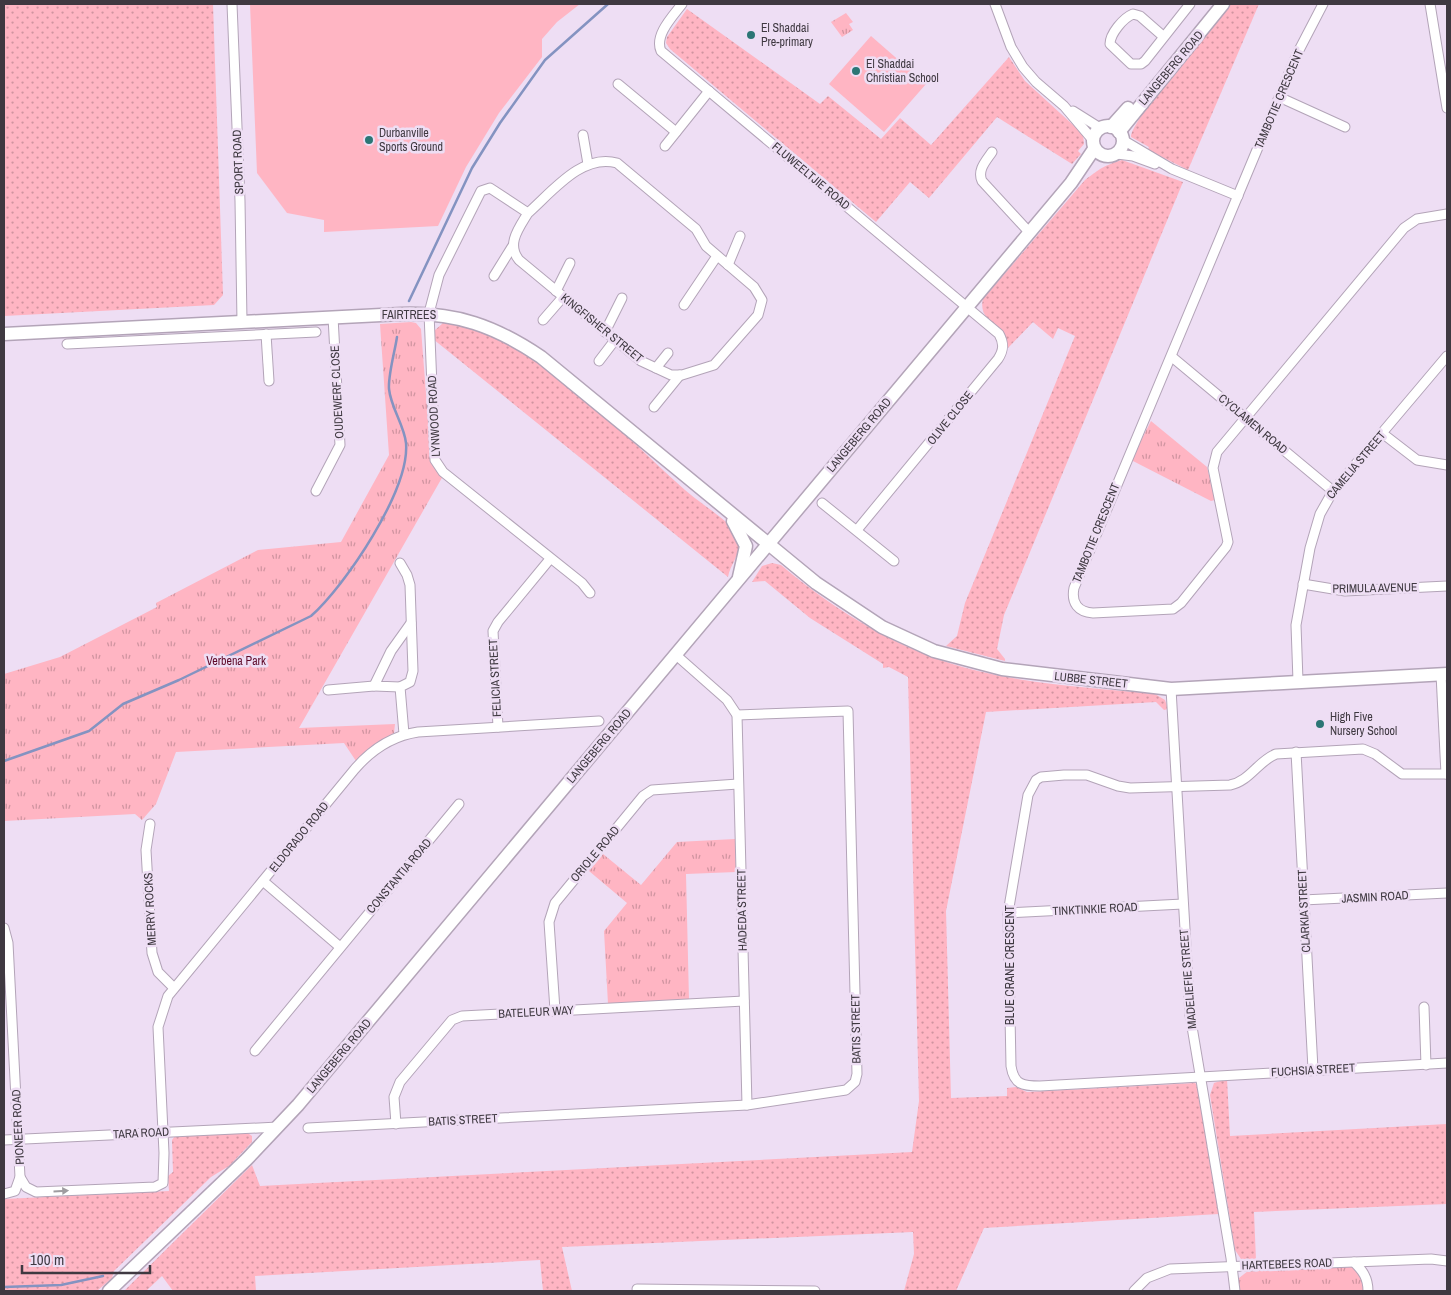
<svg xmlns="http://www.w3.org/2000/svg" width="1451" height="1295" font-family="'Archivo Narrow',sans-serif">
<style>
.grass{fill:url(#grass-dots)}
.park{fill:url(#park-tufts)}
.pitch{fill:#ffb5c3}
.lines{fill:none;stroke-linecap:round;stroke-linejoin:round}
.stream{stroke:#8493c1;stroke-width:2.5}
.minor-casing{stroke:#b3a4b8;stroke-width:11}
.secondary-casing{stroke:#b3a4b8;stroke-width:15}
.minor{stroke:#fff;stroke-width:9}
.secondary{stroke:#fff;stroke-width:12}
.oneway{fill:#9f9ca0}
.poi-dot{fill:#2c7675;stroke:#eedef4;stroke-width:2}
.labels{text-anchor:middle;stroke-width:5;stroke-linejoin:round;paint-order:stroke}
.poi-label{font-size:12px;fill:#3f3941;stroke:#eedef4;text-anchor:start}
.street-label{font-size:12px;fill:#3f3941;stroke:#eedef4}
.park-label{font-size:12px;fill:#5e0928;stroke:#eedef4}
</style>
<defs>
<pattern id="grass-dots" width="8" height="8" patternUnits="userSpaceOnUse" patternTransform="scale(1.25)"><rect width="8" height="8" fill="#ffb5c3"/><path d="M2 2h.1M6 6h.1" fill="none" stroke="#d094a0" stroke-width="1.8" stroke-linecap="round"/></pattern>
<pattern id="park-tufts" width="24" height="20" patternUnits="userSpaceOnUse" patternTransform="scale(1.25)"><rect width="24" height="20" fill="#ffb5c3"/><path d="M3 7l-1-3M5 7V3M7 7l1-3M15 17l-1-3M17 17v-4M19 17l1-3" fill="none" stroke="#d094a0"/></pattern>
</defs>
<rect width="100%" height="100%" fill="#eedef4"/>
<!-- grass -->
<g class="grass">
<polygon points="4,4 213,4 223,295 214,305 4,316"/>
<path d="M1231 4H1259L1188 170 1148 150 1149 147 1131 137C1132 118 1214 25 1231 4Z"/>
<polygon points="687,9 820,104 828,96 881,139 900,118 931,145 1009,57 1025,81 1083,134 1084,144 1078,151 1081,154 1072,164 997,117 929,198 910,182 876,222 670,49 666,43 667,37"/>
<path d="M1122 160 1183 182 1004 615 997 649 1005 659V661L946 646 957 636 965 603 1075 336 1058 328 1053 339 1033 322 1008 348C1006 326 977 322 983 299L1085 180C1101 168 1103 166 1122 160Z"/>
<path d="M443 323C451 322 461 325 469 328 547 351 624 436 685 490 697 501 727 520 735 531 747 548 731 561 728 577L433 339 434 331Z"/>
<path d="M772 563 781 565C838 613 905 654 978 671 1035 685 1096 688 1155 694L1165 700 1168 709 1164 710 1156 702 986 712 946 911 951 1098 1007 1096V1088L1016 1087 1027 1092 1195 1083 1198 1086 1219 1214 984 1228 956 1291H904L914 1254 913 1232 562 1247 572 1291H543L540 1260 255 1276 256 1291H173L162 1276 146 1291H124L252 1165 260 1186 912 1152 919 1101 908 677 889 667 883 668V664L810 618 765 581 752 582 762 566Z"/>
<polygon points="1227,1079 1230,1136 1447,1124 1447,1204 1254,1212 1256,1260 1241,1259 1235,1250 1210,1095 1214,1083"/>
<polygon points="246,1132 252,1136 252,1142 229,1166 211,1177 114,1271 112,1278 97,1291 4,1291 4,1199 169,1191 168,1176 173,1172 172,1140 175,1136"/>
</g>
<!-- park -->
<g class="park">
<polygon points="846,13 853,22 849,24 853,30 842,37 831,22"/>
<polygon points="411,322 416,323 421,329 431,458 434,467 443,476 299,728 395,724 394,733 373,745 356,761 344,743 176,752 156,804 142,820 135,814 4,821 4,674 60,657 157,607 156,603 258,550 341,542 389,455 380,324"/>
<polygon points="1151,421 1207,467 1215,500 1211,501 1131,460"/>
<polygon points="735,839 736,872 686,874 689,1000 608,1004 604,931 627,903 589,871 603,854 641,885 677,842"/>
<path d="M1351 1267C1361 1270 1363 1281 1363 1291H1239V1278L1248 1271Z"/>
</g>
<!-- pitch -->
<g class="pitch">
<polygon points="250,4 580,4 557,22 542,39 542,57 499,113 466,167 438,226 324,232 324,220 287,213 257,173"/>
<polygon points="871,36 926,84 884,132 829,84"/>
</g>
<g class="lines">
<!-- stream -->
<g class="stream">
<polyline points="409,301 472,168 500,123 545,60 608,4"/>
<path d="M4 761 89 731 123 704 179 680 311 616C345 586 410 490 406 443 404 425 391 408 389 389 388 375 395 351 397 337"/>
<polyline points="4,1287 61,1285 103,1276"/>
</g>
<!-- minor casing -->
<g class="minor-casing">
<g id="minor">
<polyline points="232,4 240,201 242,321"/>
<path d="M682 4C673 16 654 35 661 51L999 334C1004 343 1004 350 998 359L857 530"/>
<polyline points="995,4 1011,47 1023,67 1036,82 1064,106 1092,139"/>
<path d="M1323 4 1297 54 1074 588C1071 603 1078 612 1093 613L1173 609 1181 603 1226 547 1228 542 1213 468 1217 452 1404 228 1417 219 1447 214"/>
<polyline points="1430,4 1447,108"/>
<path d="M1164 37 1140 16 1133 14C1123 18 1110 34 1110 44L1131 64H1141L1145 61 1190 4"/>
<polyline points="618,84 676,132"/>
<polyline points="1279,97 1345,127"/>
<polyline points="1073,111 1100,128"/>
<polyline points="583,135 588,164"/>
<polyline points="1123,140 1172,169 1238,196"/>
<polyline points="665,146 709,91"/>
<path d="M992 152C986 161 977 170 982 181L1029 232"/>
<polyline points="1117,154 1133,156 1155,164"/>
<path d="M528 213C519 228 506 244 519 260L641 361 671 375H682L714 365 758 315 762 300 754 287 706 246 696 229 617 163C582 153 552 192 528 213L490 188 481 191 439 275 429 313 435 460 443 472 582 583 590 593"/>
<polyline points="728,265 740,236"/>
<polyline points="494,276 512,247"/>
<polyline points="556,291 570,263"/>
<polyline points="684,305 717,256"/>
<polyline points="543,320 563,297"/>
<polyline points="605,332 622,298"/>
<polyline points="266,334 269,381"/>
<polyline points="67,344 316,332"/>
<polyline points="1172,357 1333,491"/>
<polyline points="599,361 615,340"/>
<polyline points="656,368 668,353"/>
<polyline points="654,407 680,375"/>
<polyline points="1382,433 1417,460 1447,465"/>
<polyline points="316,491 340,445 333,317"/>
<polyline points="822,503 894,561"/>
<polyline points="400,563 407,575 410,585 413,671 410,682 400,687 404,734"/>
<polyline points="1303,584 1345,591 1447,586"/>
<polyline points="676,655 727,700 737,715 747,1105"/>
<polyline points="1441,674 1446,774"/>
<polyline points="1298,681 1296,625 1310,548 1320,514 1333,491 1447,356"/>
<polyline points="400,687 374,686 391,651 411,623"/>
<polyline points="1171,689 1190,1015 1231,1258 1235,1291"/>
<polyline points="328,690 374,686"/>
<polyline points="498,727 493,631 498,622 550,559"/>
<polyline points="1296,752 1313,1069"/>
<path d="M1447 774H1402L1375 754 1363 749 1276 754C1258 761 1250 781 1230 785L1130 788 1118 786 1087 775H1064L1041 777 1036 780 1028 795 1008 913 1011 1066C1014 1085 1023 1086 1040 1086L1447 1063"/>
<polyline points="150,824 146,850 152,953 158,972 173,987"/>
<polyline points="263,881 340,947"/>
<polyline points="1303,900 1447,893"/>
<polyline points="1008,913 1183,904"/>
<polyline points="4,928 8,943 20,1177 15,1191 4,1194"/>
<polyline points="1424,1007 1426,1065"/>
<polyline points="555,1010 549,922 555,903 643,796 652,790 738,784"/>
<polyline points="255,1051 459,804"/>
<polyline points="396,1124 394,1097 400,1082 452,1020 462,1016 744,1001"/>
<polyline points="308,1128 747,1105 846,1090 855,1082 857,1074 848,711 737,715"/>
<polyline points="4,1140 278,1127"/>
<path d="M20 1177 26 1187 36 1192 155 1187 163 1183 164 1153 158 1027 168 996 354 770C371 750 391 736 418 732L599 721"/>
<path d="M1354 1262C1363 1271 1368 1278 1368 1291"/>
<polyline points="637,1289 815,1291"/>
<polyline points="1134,1291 1147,1278 1170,1269 1431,1259 1447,1261"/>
</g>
</g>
<!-- secondary casing -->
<g class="secondary-casing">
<g id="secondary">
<circle cx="1108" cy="141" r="15"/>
<polyline points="1111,127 1128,108"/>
<polyline points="1119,132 1223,4"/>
<path d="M4 334 401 314C456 312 495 326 541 357L816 583 882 627 934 651 1002 669 1171 689 1447 674"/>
<polyline points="733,521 746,546 739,577"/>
<polyline points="109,1291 247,1159 298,1105 1071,183 1094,149"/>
</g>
</g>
<!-- minor -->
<use href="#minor" class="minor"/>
<!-- secondary -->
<use href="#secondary" class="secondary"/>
</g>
<!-- one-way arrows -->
<defs><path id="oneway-solid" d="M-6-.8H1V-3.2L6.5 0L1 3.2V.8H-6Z" transform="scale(1.25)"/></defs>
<use class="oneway" href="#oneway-solid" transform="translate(61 1191) rotate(-3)"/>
<!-- markers -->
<g class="poi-dot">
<circle cx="751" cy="35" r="5"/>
<circle cx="856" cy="71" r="5"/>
<circle cx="369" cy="140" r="5"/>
<circle cx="1320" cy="724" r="5"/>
</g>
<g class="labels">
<!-- poi labels -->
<g class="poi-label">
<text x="761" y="32">El Shaddai<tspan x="761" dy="14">Pre-primary</tspan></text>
<text x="866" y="68">El Shaddai<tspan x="866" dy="14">Christian School</tspan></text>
<text x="379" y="137">Durbanville<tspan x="379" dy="14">Sports Ground</tspan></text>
<text x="1330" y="721">High Five<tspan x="1330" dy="14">Nursery School</tspan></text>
</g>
<!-- street labels -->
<g class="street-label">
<text transform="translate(1171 68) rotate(-50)" y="4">LANGEBERG ROAD</text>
<text transform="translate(1279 99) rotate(-67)" y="4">TAMBOTIE CRESCENT</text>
<text transform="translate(238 162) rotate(-92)" y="4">SPORT ROAD</text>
<text transform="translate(811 176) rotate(40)" y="4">FLUWEELTJIE ROAD</text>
<text x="409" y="319">FAIRTREES</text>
<text transform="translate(602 328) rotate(39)" y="4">KINGFISHER STREET</text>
<text transform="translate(337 392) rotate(-93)" y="4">OUDEWERF CLOSE</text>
<text transform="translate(434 416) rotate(-93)" y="4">LYNWOOD ROAD</text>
<text transform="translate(950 418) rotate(-51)" y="4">OLIVE CLOSE</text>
<text transform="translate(1253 424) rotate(40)" y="4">CYCLAMEN ROAD</text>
<text transform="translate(859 435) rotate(-50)" y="4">LANGEBERG ROAD</text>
<text transform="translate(1356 465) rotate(-50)" y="4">CAMELIA STREET</text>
<text transform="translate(1096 533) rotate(-68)" y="4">TAMBOTIE CRESCENT</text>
<text transform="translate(1375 588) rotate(-1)" y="4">PRIMULA AVENUE</text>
<text transform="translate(495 678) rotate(-93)" y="4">FELICIA STREET</text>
<text transform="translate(1091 680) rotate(6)" y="4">LUBBE STREET</text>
<text transform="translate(599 746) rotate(-50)" y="4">LANGEBERG ROAD</text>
<text transform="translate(299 837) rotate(-51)" y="4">ELDORADO ROAD</text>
<text transform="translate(595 854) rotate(-50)" y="4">ORIOLE ROAD</text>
<text transform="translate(399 876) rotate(-50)" y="4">CONSTANTIA ROAD</text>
<text transform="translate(1375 897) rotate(-3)" y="4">JASMIN ROAD</text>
<text transform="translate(150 909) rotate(-93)" y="4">MERRY ROCKS</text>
<text transform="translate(1095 909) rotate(-3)" y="4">TINKTINKIE ROAD</text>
<text transform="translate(742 910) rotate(-91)" y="4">HADEDA STREET</text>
<text transform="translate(1304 911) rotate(-93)" y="4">CLARKIA STREET</text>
<text transform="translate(1010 965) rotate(-90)" y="4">BLUE CRANE CRESCENT</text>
<text transform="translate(1188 979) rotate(-95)" y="4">MADELIEFIE STREET</text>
<text transform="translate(536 1012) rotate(-3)" y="4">BATELEUR WAY</text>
<text transform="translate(856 1029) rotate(-91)" y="4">BATIS STREET</text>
<text transform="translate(339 1056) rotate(-50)" y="4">LANGEBERG ROAD</text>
<text transform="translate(1313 1070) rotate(-3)" y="4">FUCHSIA STREET</text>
<text transform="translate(463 1120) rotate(-3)" y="4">BATIS STREET</text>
<text transform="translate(18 1127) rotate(-93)" y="4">PIONEER ROAD</text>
<text transform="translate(141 1133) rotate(-3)" y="4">TARA ROAD</text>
<text transform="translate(1287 1264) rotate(-2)" y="4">HARTEBEES ROAD</text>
</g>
<!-- park labels -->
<g class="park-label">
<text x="236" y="665">Verbena Park</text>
</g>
</g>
<!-- border -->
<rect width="1451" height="1295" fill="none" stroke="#3f3941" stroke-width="10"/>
<!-- scale -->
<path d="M22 1265v8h128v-8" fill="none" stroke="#3f3941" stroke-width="2.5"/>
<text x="30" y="1265" font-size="15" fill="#3f3941" stroke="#eedef4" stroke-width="4" paint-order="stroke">100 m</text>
</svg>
